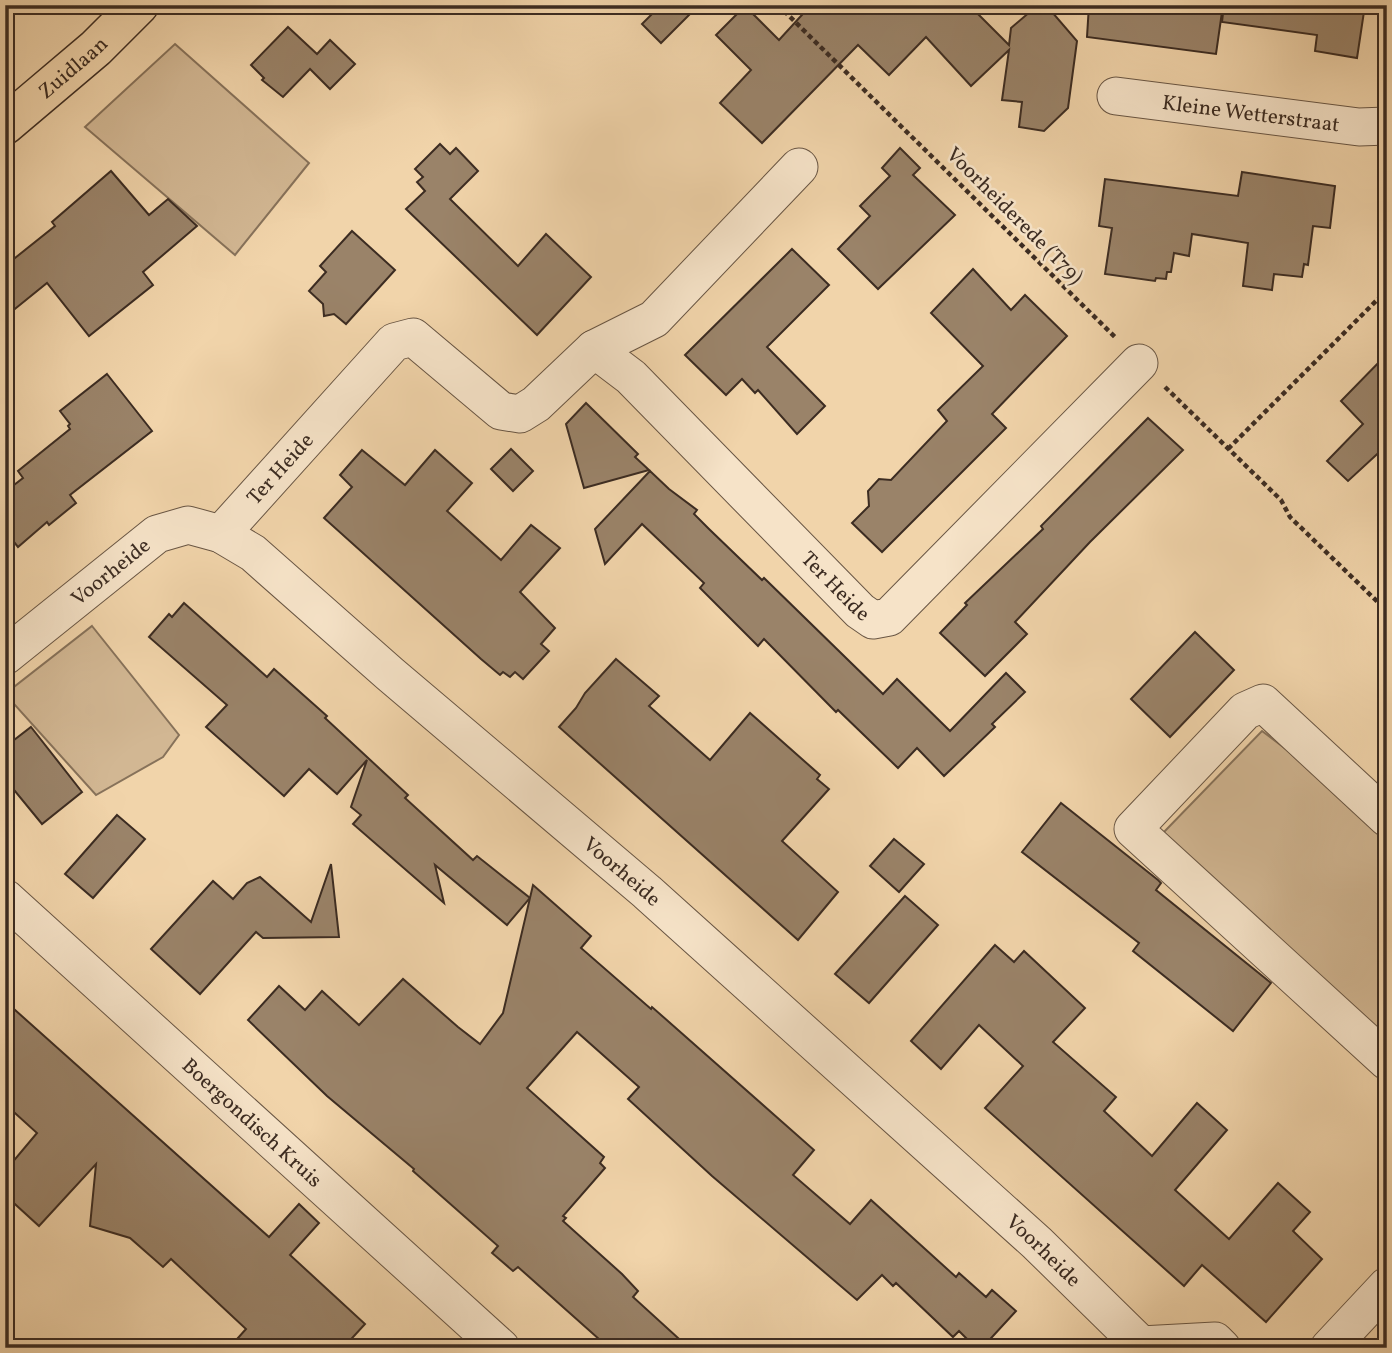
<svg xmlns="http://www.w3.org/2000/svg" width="1392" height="1353" font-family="Vollkorn,serif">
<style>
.green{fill:#d2b793;stroke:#87725a;stroke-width:2}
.building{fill:#9a8369;stroke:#3c2c22;stroke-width:2}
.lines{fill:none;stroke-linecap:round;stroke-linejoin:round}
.minor-casing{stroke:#695644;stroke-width:39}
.major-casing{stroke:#3c2c22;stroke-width:41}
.path{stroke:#3c2c22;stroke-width:4.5;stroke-dasharray:5 3.5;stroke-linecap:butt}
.minor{stroke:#f6e3c8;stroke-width:37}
.major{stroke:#f1d4aa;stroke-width:38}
.labels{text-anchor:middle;stroke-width:5;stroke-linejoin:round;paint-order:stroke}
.street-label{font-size:21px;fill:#3c2c22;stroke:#f6e3c8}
</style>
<rect width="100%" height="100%" fill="#f1d4aa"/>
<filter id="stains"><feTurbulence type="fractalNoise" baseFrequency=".00286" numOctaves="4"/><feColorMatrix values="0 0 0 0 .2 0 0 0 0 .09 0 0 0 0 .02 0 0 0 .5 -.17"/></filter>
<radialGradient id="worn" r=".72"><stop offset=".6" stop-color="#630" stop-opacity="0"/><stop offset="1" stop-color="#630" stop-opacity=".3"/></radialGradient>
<!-- green -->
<g class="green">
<polygon points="175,44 309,163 235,255 85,127"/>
<polygon points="92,626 179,735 163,757 96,795 5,694"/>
<polygon points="1262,731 1287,750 1387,842 1387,1045 1163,833"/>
</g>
<!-- building -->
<g class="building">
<polygon points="661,5 699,5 661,43 642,24"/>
<polygon points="811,5 969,5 1009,45 1011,28 1038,5 1046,5 1077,41 1068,108 1044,131 1019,127 1022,102 1002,100 1009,50 971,86 926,37 889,75 858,45 762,143 720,103 751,70 716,35 745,6 779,40"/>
<polygon points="1089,5 1223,5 1216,54 1087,37"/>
<polygon points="1224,5 1365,5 1357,58 1315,51 1317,35 1222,22"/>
<polygon points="288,27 317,54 330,40 355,64 330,89 310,69 283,97 262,80 264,78 251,65"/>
<polygon points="440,144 450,154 456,148 478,171 450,199 518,266 546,234 591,277 537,335 406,209 425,191 417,182 423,177 415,169"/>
<polygon points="900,148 920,168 913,175 955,215 878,289 838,249 870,216 860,206 890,176 882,168"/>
<polygon points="111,171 149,215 168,199 197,226 143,272 153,285 89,336 47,283 5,317 5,266 55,226 52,222"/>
<polygon points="1242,172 1335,186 1330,228 1313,226 1308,265 1304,264 1302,277 1274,274 1272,290 1243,286 1248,243 1192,234 1189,256 1174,253 1171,272 1167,272 1166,279 1156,278 1155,281 1105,274 1112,228 1099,226 1105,179 1238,196"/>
<polygon points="352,231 395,270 346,324 334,314 324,316 323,304 309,291 326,272 320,266"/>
<polygon points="792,249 829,285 767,347 825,406 797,434 758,390 755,393 742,379 726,395 685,355"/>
<polygon points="973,269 1011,310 1025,295 1067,336 992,414 1006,428 882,552 852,523 869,506 868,491 879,479 891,480 947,421 938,410 983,366 931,313"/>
<polygon points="1387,354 1387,445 1348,481 1327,461 1363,424 1341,401"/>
<polygon points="107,374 152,431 70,495 76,503 49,525 47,522 18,547 5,531 5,492 23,478 18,471 70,429 68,426 70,424 60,411"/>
<polygon points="586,403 638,454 635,457 649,470 584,488 566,424"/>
<polygon points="1148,418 1183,450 1090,542 1015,622 1027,634 985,676 940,633 967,605 965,603 1043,529 1041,526"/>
<polygon points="511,449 533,471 513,491 491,469"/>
<polygon points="362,450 405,485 435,450 472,483 447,511 501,560 531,525 560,548 520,592 555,628 541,644 549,651 523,679 515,672 510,677 503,672 500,675 481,659 324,518 352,487 340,475"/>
<polygon points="650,471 669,489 697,510 694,514 709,529 762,580 764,578 883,694 897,679 950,731 1006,673 1025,692 992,724 995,727 944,776 917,748 898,768 838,710 836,712 764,639 758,646 700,588 704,583 642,524 605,564 595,529"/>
<polygon points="184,603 267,677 274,669 327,716 325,718 408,795 405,798 473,860 477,856 530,898 507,925 435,865 444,903 353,824 361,815 351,807 367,760 337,794 309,769 284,796 206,727 227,705 149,637 169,614 172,617"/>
<polygon points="1195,632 1234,670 1170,737 1131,699"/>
<polygon points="616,659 659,696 649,706 710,760 750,713 820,775 817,779 829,789 782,841 838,892 798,940 559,727 576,708 585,693"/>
<polygon points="31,727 82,792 42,824 5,779 5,747"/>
<polygon points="1061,803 1158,880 1161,883 1156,890 1271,983 1233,1031 1133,951 1139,943 1022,852"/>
<polygon points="117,815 145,839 93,898 65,874"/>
<polygon points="894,839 924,864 899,892 870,866"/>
<polygon points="331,864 339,937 263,938 256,932 200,994 151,949 213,881 233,899 247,883 260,877 311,922"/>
<polygon points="533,885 591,936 581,948 651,1009 652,1007 814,1150 793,1175 850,1224 871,1200 956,1277 959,1273 986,1297 992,1290 1016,1311 982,1348 976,1348 959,1331 953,1337 896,1283 893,1286 882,1275 857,1300 712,1176 628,1099 639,1087 577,1032 527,1088 604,1157 600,1163 605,1168 563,1216 566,1218 563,1221 622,1274 638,1291 633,1297 689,1348 609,1348 518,1267 513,1271 492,1253 498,1246 413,1171 414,1169 327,1096 248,1020 279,986 305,1010 322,991 359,1025 403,979 458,1027 480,1044 503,1013"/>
<polygon points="905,896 938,925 869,1003 835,974"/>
<polygon points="995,945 1014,962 1024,951 1085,1008 1053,1042 1116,1097 1104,1111 1152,1156 1197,1103 1227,1130 1175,1190 1229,1239 1278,1183 1310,1212 1293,1231 1322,1259 1266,1322 1202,1265 1184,1286 985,1108 1023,1066 979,1025 941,1069 911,1041"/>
<polygon points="5,1001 269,1237 299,1204 319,1223 290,1255 365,1324 343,1348 229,1348 246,1329 171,1259 163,1267 130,1238 90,1226 96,1164 39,1226 5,1195 5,1171 37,1133 5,1104"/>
</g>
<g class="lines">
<!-- minor casing -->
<g class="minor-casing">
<g id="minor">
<path id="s1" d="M1116 96 1359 127 1387 126"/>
<polyline points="594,349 654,319 799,167"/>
<path id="s2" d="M221 534 394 342 413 337 501 411 520 414 536 404 594 349 631 377 860 611 873 620 889 617 1139 363"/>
<path id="s3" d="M5 656 157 534 188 525 221 534 253 553 390 674 647 892 1037 1243 1141 1345 1215 1341 1222 1348"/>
<polyline points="1387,818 1263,703 1245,711 1133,829 1387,1061"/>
<path id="s4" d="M5 898 501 1348"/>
<polyline points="1329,1348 1387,1286"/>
</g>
</g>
<!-- major casing -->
<g class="major-casing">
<g id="major">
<path id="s5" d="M5 125 96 48 139 5"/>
</g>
</g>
<!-- path -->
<g class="path">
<polyline points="778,5 1117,339"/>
<polyline points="1165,387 1281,500 1290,517 1387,611"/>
<polyline points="1228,449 1387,290"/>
</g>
<!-- minor -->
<use href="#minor" class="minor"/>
<!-- major -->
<use href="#major" class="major"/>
</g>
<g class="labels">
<!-- street labels -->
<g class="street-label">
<text dy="7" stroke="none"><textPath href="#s5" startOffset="89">Zuidlaan</textPath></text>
<text dy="7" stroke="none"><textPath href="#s1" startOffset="136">Kleine Wetterstraat</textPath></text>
<text transform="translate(1015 215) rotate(45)" y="7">Voorheiderede (T79)</text>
<text dy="7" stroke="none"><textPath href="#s2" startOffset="88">Ter Heide</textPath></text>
<text dy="7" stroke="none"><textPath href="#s3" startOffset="135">Voorheide</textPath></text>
<text dy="7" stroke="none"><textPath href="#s2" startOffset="850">Ter Heide</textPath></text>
<text dy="7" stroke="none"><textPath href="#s3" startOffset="786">Voorheide</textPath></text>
<text dy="7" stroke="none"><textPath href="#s4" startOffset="334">Boergondisch Kruis</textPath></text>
<text dy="7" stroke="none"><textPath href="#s3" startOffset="1353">Voorheide</textPath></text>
</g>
</g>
<!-- margin -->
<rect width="1392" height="1353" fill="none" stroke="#f1d4aa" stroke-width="28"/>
<rect x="7" y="7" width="1378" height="1339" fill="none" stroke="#3c2c22" stroke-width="3.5"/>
<rect x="14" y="14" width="1364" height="1325" fill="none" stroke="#3c2c22" stroke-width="2"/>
<rect width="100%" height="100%" filter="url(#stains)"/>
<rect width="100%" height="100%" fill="url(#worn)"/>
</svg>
